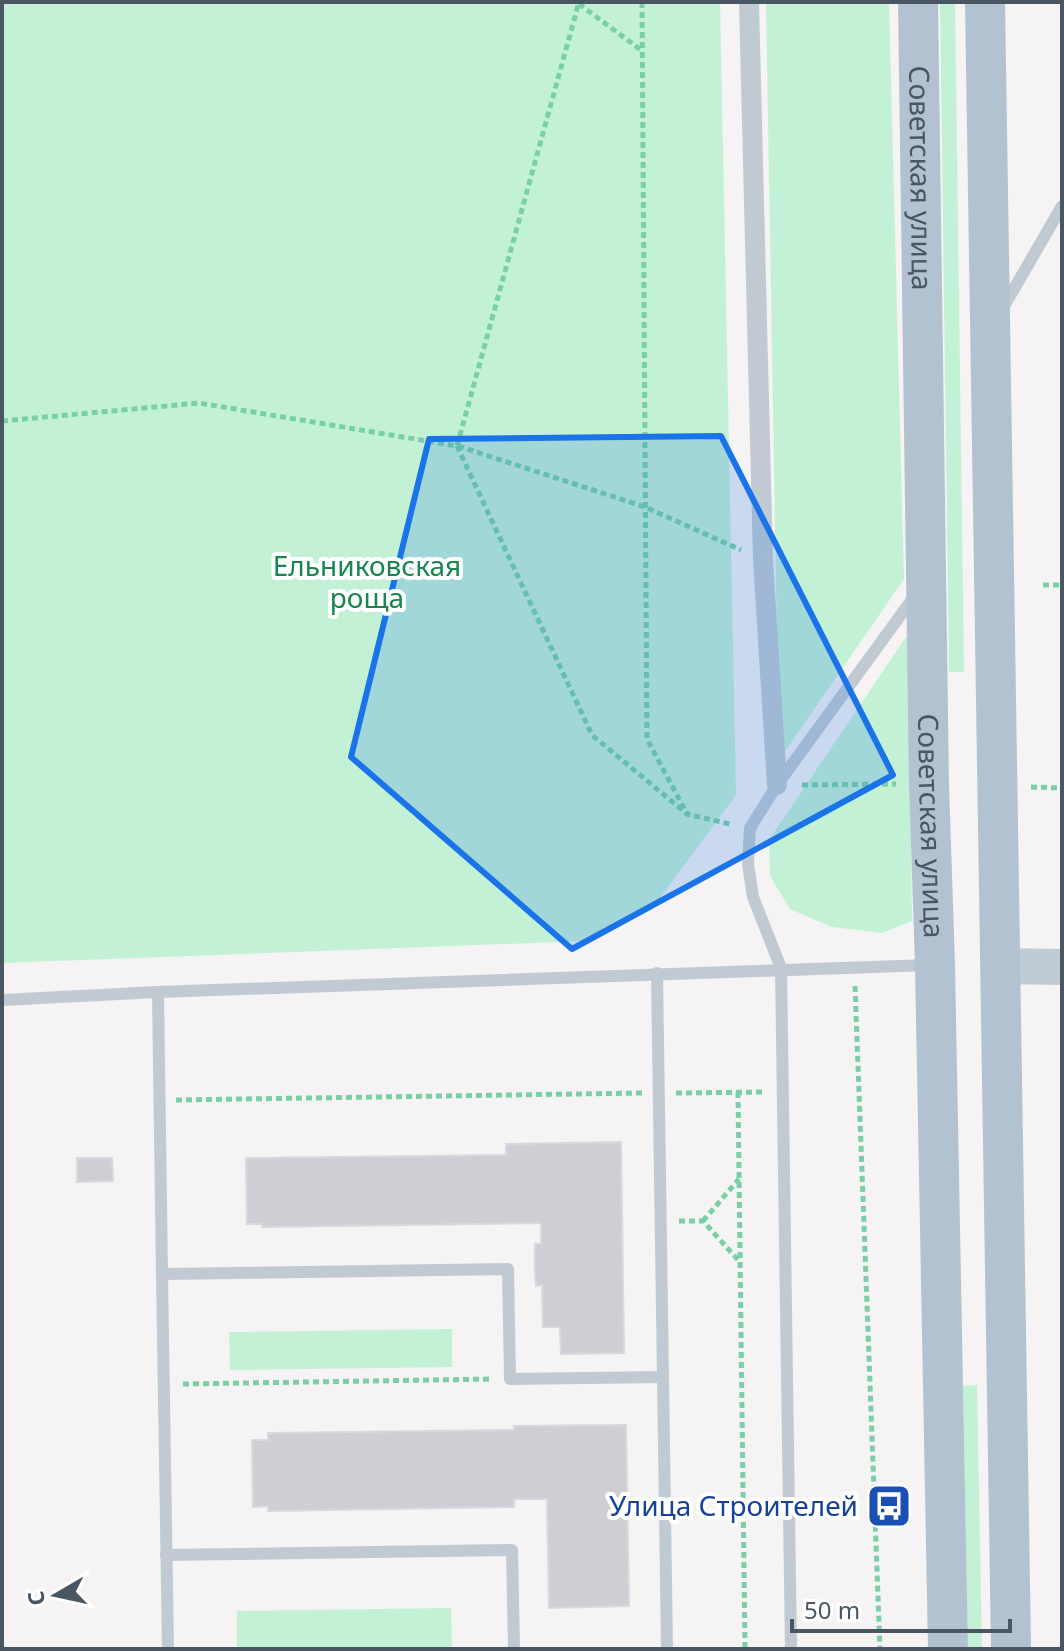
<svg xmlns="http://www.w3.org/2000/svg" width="1064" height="1651" font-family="'Noto Sans',sans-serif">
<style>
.green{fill:#c3f1d5}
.building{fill:#cdcfd5;stroke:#d7d9de;stroke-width:2}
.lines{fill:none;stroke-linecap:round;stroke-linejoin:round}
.path{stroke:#7ad0a6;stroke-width:5;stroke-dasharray:6 4;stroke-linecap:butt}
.service{stroke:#c1cad2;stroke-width:12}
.pedestrian{stroke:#c1cad2;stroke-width:20}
.secondary{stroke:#c1cbd6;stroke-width:36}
.primary{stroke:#b3c2d1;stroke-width:40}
.marked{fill:#1a73e8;fill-opacity:0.2;stroke:#1a73e8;stroke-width:6;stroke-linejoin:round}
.labels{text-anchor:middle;stroke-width:8;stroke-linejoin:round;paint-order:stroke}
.street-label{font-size:28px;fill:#4a5661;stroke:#fff}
.park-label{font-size:28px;fill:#17864f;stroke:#fff}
.transit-label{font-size:28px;fill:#164399;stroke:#fff;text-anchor:end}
</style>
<rect width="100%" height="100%" fill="#f5f3f3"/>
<!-- green -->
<g class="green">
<polygon points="2,2 720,2 736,795 654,906 585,941 2,963"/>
<polygon points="766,2 889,2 904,579 779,760"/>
<polygon points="940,2 955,2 964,672 949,672"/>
<polygon points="908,634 912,921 882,933 832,927 790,909 770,876 769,840"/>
<polygon points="452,1329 452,1367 230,1370 229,1332"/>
<polygon points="977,1385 982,1649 968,1649 963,1386"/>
<polygon points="451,1608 452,1649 237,1649 237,1611"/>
</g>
<!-- building -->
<g class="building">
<polygon points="621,1142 624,1353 561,1354 560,1327 543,1327 542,1285 536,1286 535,1273 535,1244 541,1244 541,1223 262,1227 262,1224 247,1224 246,1158 506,1155 506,1144"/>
<polygon points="77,1158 112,1158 113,1181 77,1182"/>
<polygon points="626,1425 629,1606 549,1608 547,1499 514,1499 514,1507 268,1511 268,1506 253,1507 252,1440 268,1440 268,1433 514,1430 514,1426"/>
</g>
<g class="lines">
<!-- path -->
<g class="path">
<polyline points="642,2 647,739 687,814"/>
<polyline points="579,4 641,50"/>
<polyline points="2,421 199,403 457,446 579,2"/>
<polyline points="457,446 592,735 687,814 730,824"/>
<polyline points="458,446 645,507 741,550"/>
<polyline points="1043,585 1062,585"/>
<polyline points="802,785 896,784"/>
<polyline points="1031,787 1062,788"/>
<polyline points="855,986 880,1649"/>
<polyline points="738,1092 745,1649"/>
<polyline points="676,1093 766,1092"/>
<polyline points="176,1100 642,1093"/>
<polyline points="679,1221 703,1221 739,1261"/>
<polyline points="703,1221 739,1179"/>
<polyline points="183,1384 493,1379"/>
</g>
<!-- service -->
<g class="service">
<polyline points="1003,308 1062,206"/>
<polyline points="657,973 667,1649"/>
<polyline points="158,992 162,1274 508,1269 510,1379 663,1377"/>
<polyline points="2,1000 158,992 930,965"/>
<polyline points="162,1274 168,1649"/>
<polyline points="166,1555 512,1550 514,1649"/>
<polyline points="791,1649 781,968 753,897 748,864 750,828 777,785 916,594"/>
</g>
<!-- pedestrian -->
<polyline class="pedestrian" points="749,2 763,560 777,785"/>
<!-- secondary -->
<polyline class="secondary" points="999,966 1062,967"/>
<!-- primary -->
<g class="primary">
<path id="s1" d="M918 2 929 785 935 965 948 1649"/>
<polyline points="985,2 1011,1649"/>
</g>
</g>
<!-- marked area -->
<path class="marked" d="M721 436 893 775 572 949 351 757 429 439Z"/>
<!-- icons -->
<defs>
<g id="bus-square" transform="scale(2.3)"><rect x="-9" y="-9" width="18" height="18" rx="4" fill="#1a4fb4" stroke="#fff"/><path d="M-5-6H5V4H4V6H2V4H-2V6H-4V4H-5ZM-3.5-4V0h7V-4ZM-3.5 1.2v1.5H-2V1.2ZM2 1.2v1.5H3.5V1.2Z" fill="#fff"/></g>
</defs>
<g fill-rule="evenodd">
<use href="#bus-square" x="889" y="1506"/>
</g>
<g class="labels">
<!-- street labels -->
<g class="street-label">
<text dy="10" stroke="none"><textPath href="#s1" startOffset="176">Советская улица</textPath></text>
<text dy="10" stroke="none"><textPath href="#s1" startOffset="824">Советская улица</textPath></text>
</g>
<!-- park labels -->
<g class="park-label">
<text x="367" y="576">Ельниковская<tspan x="367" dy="32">роща</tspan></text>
</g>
<!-- transit labels -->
<g class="transit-label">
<text x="858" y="1516">Улица Строителей</text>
</g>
</g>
<!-- border -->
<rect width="1064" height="1651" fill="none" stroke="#4a5661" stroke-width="8"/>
<!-- north arrow -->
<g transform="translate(56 1595) rotate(261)" stroke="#ffffff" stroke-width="6" paint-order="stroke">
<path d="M0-6L14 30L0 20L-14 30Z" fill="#4a5661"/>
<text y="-12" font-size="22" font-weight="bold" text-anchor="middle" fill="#4a5661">С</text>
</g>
<!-- scale -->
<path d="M792 1619v12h218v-12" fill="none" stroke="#4a5661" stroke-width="4"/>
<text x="804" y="1619" font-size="24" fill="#4a5661" stroke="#ffffff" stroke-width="6" paint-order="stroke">50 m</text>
</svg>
